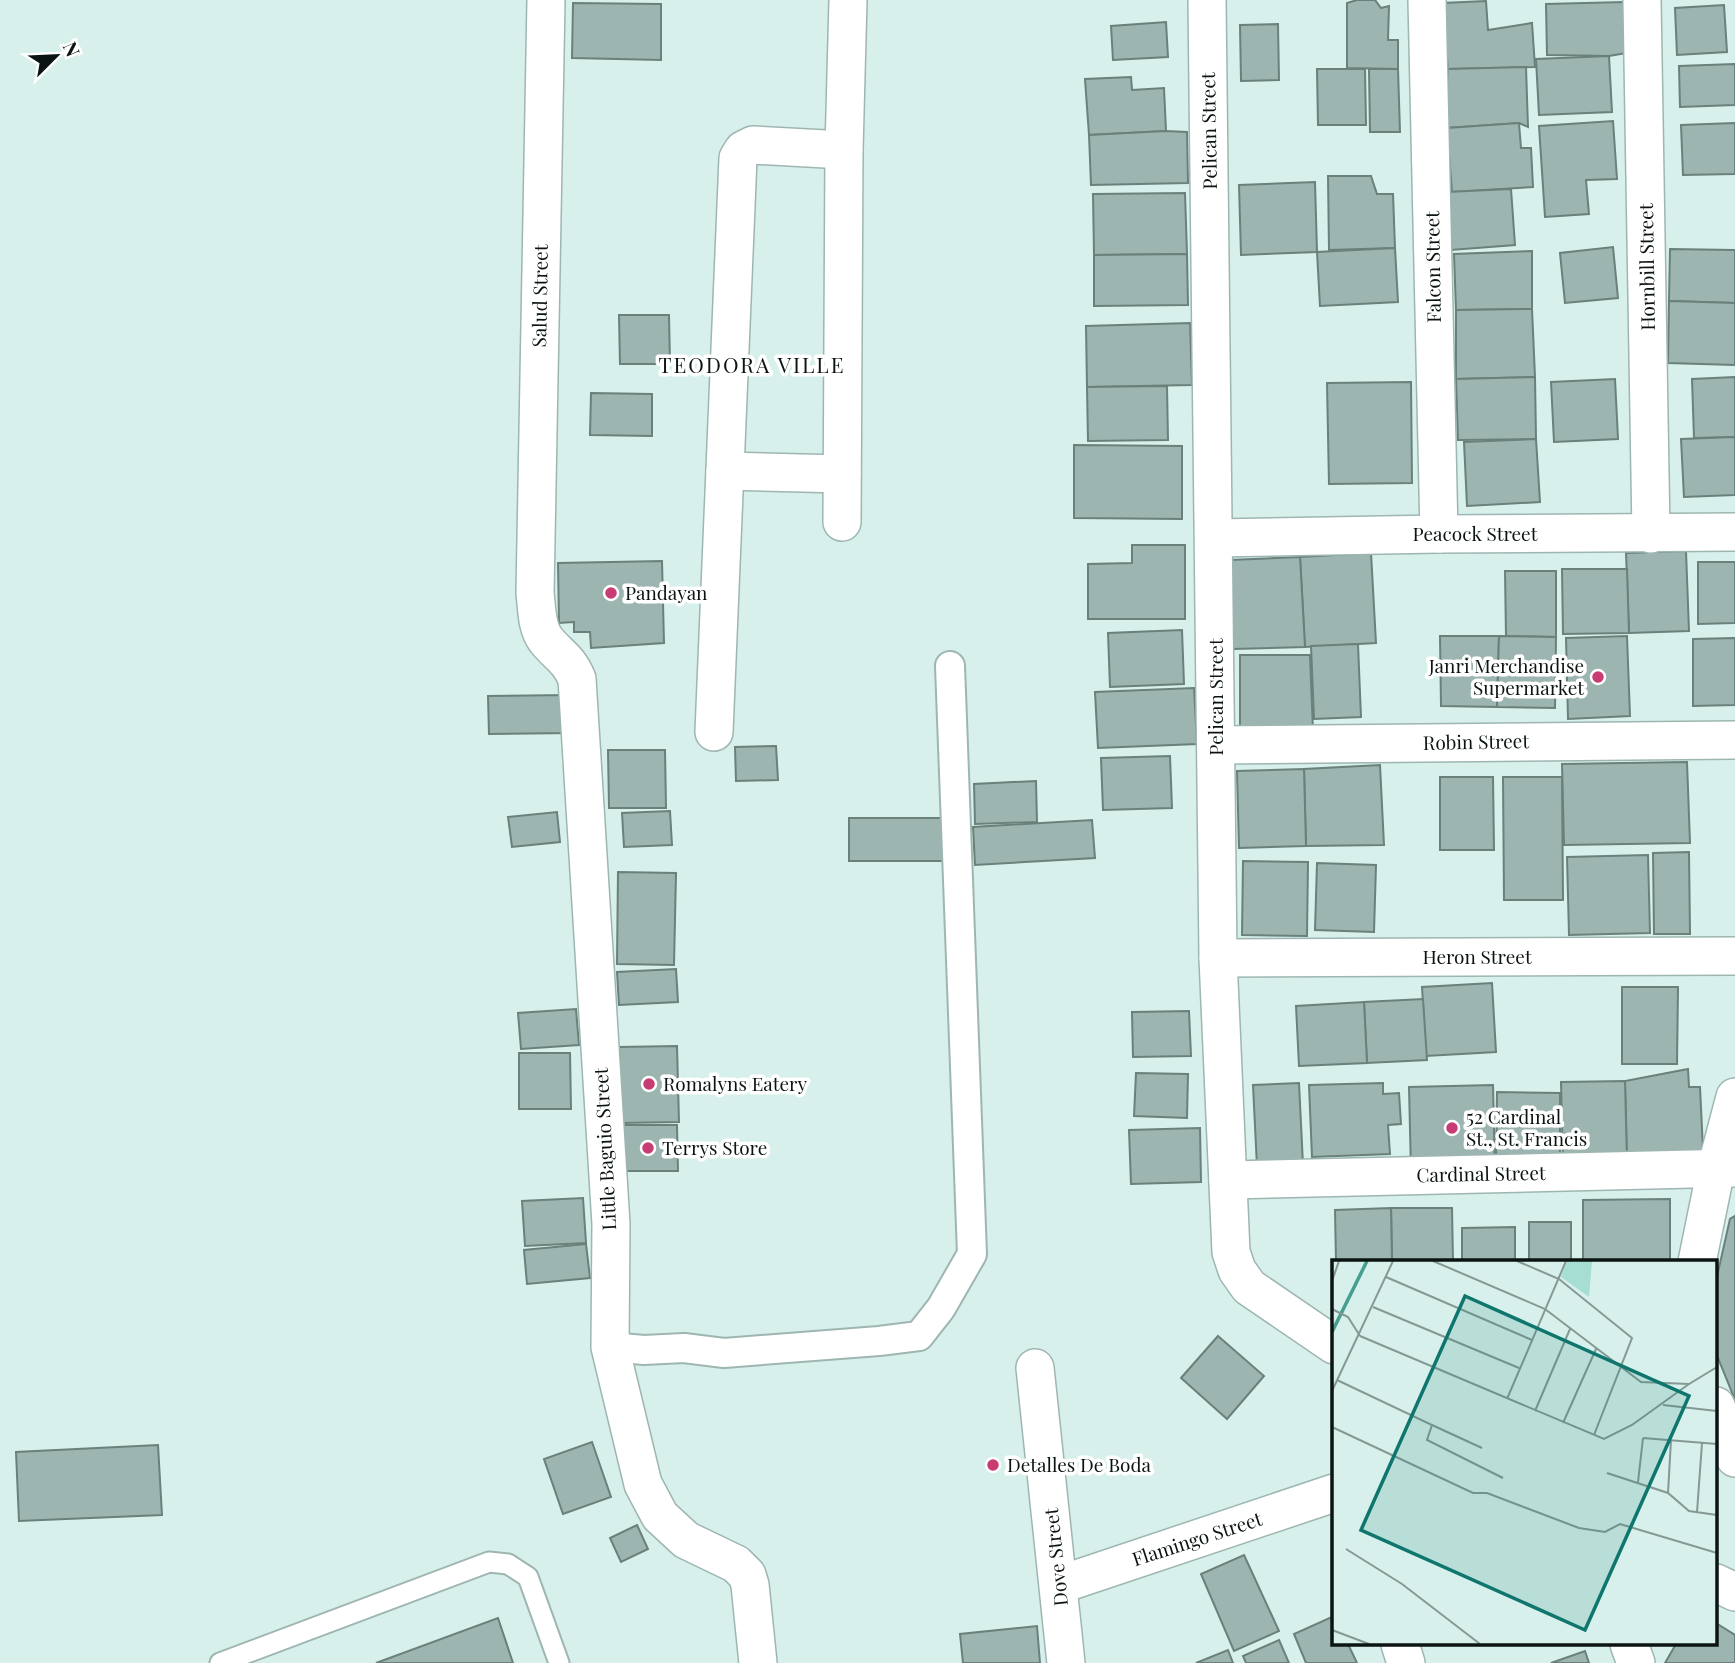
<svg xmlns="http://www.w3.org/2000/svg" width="1735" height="1663" font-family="'Playfair Display',serif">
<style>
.building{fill:#9db5b0;stroke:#69807b;stroke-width:2}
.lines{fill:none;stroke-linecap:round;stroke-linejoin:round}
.service-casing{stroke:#9eb6b1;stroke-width:23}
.pedestrian-casing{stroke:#9eb6b1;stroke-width:32}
.minor-casing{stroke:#9eb6b1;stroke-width:40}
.service{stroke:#fff;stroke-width:19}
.pedestrian{stroke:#fff;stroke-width:28}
.minor{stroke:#fff;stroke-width:37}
.poi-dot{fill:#c73c72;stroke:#fff;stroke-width:2.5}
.labels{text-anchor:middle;stroke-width:7;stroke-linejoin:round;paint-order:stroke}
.street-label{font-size:19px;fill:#0b1412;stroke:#fff}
.poi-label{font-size:19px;fill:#0b1412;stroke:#fff;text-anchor:start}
.neighbourhood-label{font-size:21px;letter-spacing:2px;fill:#0b1412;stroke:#fff}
.inset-river{fill:none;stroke:#459e8f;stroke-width:3.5}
.inset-road{fill:none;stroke:#859894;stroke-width:2}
.view{fill:#0f766e;fill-opacity:0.15;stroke:#0f766e;stroke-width:3.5}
.inset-edge{fill:none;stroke:#0b1412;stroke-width:3.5}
</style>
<rect width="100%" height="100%" fill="#d7f0eb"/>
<!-- building -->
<g class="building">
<polygon points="1357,0 1375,0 1381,8 1389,6 1388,40 1398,40 1398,69 1347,68 1347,3"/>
<polygon points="1486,1 1488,30 1532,23 1535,67 1448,69 1443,3"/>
<polygon points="1625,2 1627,53 1609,56 1547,55 1546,4"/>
<polygon points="573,3 661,4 661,60 572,58"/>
<polygon points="1724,5 1727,52 1677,55 1675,8"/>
<polygon points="1166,22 1168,57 1113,60 1111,26"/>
<polygon points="1278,24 1279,80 1241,81 1240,25"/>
<polygon points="1609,56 1612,112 1539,115 1536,59"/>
<polygon points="1735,64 1735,105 1680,107 1679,66"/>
<polygon points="1526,67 1528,127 1519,123 1447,128 1448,69"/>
<polygon points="1317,69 1365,69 1366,125 1318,125"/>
<polygon points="1369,69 1398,69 1400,132 1370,132"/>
<polygon points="1131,77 1132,90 1164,88 1166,131 1089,135 1085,79"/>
<polygon points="1613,121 1617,179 1586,180 1589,214 1545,217 1539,126"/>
<polygon points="1519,123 1521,148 1531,148 1533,187 1452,192 1447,128"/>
<polygon points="1735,123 1735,174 1683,175 1681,125"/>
<polygon points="1166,131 1187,132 1188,183 1091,185 1089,135"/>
<polygon points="1328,176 1371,176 1377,194 1393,194 1395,248 1329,250"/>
<polygon points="1315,182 1317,252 1241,255 1239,185"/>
<polygon points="1511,189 1515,245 1451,250 1447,192"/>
<polygon points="1185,193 1187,254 1094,255 1093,194"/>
<polygon points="1613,247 1618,298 1565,303 1560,253"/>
<polygon points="1395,248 1398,302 1320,306 1317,252"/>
<polygon points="1670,249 1735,250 1735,303 1669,301"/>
<polygon points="1532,251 1532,309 1456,310 1454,254"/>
<polygon points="1187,254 1188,305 1094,306 1094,255"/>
<polygon points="1669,301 1735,303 1735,365 1668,363"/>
<polygon points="1532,309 1535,377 1456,379 1456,310"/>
<polygon points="619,315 669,315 670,364 620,364"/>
<polygon points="1190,323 1192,385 1087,387 1086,326"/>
<polygon points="1535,377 1536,439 1458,440 1456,379"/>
<polygon points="1735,377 1735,437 1694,438 1692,379"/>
<polygon points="1615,379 1618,439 1554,442 1551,382"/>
<polygon points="1411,382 1412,483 1329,484 1327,383"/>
<polygon points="1167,386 1168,440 1088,441 1087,387"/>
<polygon points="591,393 652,394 652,436 590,435"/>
<polygon points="1735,437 1735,495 1684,497 1681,439"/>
<polygon points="1536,439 1540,502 1467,506 1464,442"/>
<polygon points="1074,445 1182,446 1182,519 1074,518"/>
<polygon points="1132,545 1185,545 1185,619 1088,619 1088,564 1132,563"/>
<polygon points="1686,551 1689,631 1629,633 1626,553"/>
<polygon points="1371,553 1376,643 1305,647 1300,557"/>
<polygon points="1300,557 1305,647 1233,649 1230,560"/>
<polygon points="662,561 664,643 591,648 590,632 574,632 574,622 559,623 558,563"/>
<polygon points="1698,562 1735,562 1735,623 1698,624"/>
<polygon points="1562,569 1627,569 1629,633 1563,634"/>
<polygon points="1505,571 1556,571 1556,637 1506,636"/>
<polygon points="1182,630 1184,684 1110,687 1108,633"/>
<polygon points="1440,636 1499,636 1497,707 1441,706"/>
<polygon points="1499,636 1556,637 1555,708 1497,707"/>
<polygon points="1627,636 1630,716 1568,719 1566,638"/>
<polygon points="1735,638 1735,705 1693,706 1693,639"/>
<polygon points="1358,644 1361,717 1314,719 1311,646"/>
<polygon points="1240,655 1310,655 1313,731 1240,731"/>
<polygon points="1194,688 1197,744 1098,748 1095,692"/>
<polygon points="571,695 572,733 489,734 488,696"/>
<polygon points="776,746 778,780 736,781 735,747"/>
<polygon points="608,750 665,750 666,808 609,808"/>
<polygon points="1170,756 1172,808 1103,810 1101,758"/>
<polygon points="1687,762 1690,843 1564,845 1562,764"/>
<polygon points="1380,765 1384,845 1306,846 1304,769"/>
<polygon points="1304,769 1306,846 1239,848 1237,771"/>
<polygon points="1440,777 1493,777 1494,850 1440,850"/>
<polygon points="1503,777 1562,777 1563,900 1504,900"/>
<polygon points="1036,781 1037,822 975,824 974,784"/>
<polygon points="670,811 672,845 624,847 622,813"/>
<polygon points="557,812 560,842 512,847 508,817"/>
<rect x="849" y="818" width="95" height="43"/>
<polygon points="1092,820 1095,858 975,865 973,827"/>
<polygon points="1689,852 1690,934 1654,934 1653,853"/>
<polygon points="1648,855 1650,933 1569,935 1567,857"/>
<polygon points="1243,861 1308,862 1307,936 1242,935"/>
<polygon points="1317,863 1376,865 1374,932 1315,930"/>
<polygon points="618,872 676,873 674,965 617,964"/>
<polygon points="676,969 678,1002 619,1005 617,972"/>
<polygon points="1492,983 1496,1052 1426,1056 1422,987"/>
<polygon points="1622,987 1678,987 1677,1064 1622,1064"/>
<polygon points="1423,999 1427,1060 1367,1063 1364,1002"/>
<polygon points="1364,1002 1367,1063 1299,1066 1296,1006"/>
<polygon points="576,1009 579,1045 521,1049 518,1013"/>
<polygon points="1189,1011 1191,1056 1133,1057 1132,1012"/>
<polygon points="677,1046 679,1122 621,1123 619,1047"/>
<polygon points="519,1053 570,1053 571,1109 519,1109"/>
<polygon points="1688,1069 1689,1087 1700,1087 1703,1150 1627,1162 1625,1081"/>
<polygon points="1136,1073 1188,1074 1187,1118 1134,1116"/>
<polygon points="1625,1081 1627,1162 1563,1164 1561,1082"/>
<polygon points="1299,1083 1303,1165 1257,1167 1253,1085"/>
<polygon points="1383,1083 1383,1094 1399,1093 1401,1124 1388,1125 1390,1154 1312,1157 1309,1085"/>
<polygon points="1493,1085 1495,1170 1411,1172 1409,1087"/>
<polygon points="1497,1092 1560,1093 1560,1163 1496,1162"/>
<polygon points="619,1125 677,1125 678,1171 619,1171"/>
<polygon points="1200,1128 1201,1182 1131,1184 1129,1130"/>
<polygon points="583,1198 586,1243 525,1246 522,1201"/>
<polygon points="1670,1199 1670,1262 1583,1262 1583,1200"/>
<polygon points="1391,1208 1452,1208 1453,1262 1392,1262"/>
<polygon points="1391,1208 1392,1262 1336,1262 1335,1210"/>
<polygon points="1735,1216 1735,1400 1716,1353 1716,1281 1730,1219"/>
<rect x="1529" y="1222" width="42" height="40"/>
<polygon points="1515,1227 1515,1262 1462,1262 1462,1228"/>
<polygon points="586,1244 590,1278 527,1284 524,1250"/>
<polygon points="1218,1336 1264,1376 1227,1419 1181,1378"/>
<polygon points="592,1442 611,1497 563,1514 544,1459"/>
<polygon points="158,1445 162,1515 19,1521 16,1452"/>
<polygon points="637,1525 648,1549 621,1562 610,1538"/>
<polygon points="1244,1555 1279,1631 1234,1651 1201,1574"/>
<polygon points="1334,1616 1334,1644 1348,1644 1357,1663 1306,1663 1294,1634"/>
<polygon points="498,1618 513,1663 376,1663"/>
<polygon points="1716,1623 1735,1635 1735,1663 1665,1663 1676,1644 1716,1644"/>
<polygon points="1037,1626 1040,1663 963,1663 960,1634"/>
<polygon points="1279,1640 1289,1663 1246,1663 1243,1656"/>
<polygon points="1228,1650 1233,1663 1196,1663"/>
<polygon points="1585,1651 1589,1663 1551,1663"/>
</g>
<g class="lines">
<!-- service casing -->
<g class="service-casing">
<polyline id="service" points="220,1663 489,1562 508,1564 528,1577 559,1663"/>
</g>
<!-- pedestrian casing -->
<g class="pedestrian-casing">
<polyline id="pedestrian" points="610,1347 644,1350 684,1348 724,1353 879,1341 919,1336 941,1308 972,1254 950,666"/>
</g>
<!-- minor casing -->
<g class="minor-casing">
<g id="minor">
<path d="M546 0 535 593C537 608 536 627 546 640 559 656 568 658 577 679L611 1224 610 1347 643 1484 660 1516 686 1540 736 1564 747 1575 750 1585 758 1663"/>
<polyline points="1207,0 1218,958 1231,1252 1237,1270 1249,1287 1334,1345"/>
<polyline points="1427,0 1439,534"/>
<polyline points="1642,0 1651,534"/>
<polyline points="725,471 842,474"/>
<polyline points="842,522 844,150"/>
<polyline points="1215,538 1439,534 1735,532"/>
<polyline points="714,732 738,158 743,150 753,145 844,150 848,0"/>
<polyline points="1216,745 1735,740"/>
<polyline points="1218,958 1735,956"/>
<polyline points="1228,1180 1735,1168"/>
<polyline points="1697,1262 1716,1169 1735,1097"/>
<polyline points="1035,1368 1066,1663"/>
<polyline points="1716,1406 1735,1458"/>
<polyline points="1716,1583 1735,1592"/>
<polyline points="1059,1585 1334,1493"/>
<polyline points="1400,1644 1406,1663"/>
<polyline points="1629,1644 1636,1663"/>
</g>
</g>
<!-- service -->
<use href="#service" class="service"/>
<!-- pedestrian -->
<use href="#pedestrian" class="pedestrian"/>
<!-- minor -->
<use href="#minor" class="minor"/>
</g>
<!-- markers -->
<g class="poi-dot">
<circle cx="611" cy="593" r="7"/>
<circle cx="1598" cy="677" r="7"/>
<circle cx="649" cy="1084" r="7"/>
<circle cx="1452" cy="1128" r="7"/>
<circle cx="648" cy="1148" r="7"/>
<circle cx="993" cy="1465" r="7"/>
</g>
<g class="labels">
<!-- street labels -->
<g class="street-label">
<text transform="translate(1209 131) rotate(-91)" y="7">Pelican Street</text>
<text transform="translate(1433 267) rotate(-91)" y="7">Falcon Street</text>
<text transform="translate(1647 267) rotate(-91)" y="7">Hornbill Street</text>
<text transform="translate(540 296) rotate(-89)" y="7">Salud Street</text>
<text x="1475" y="541">Peacock Street</text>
<text transform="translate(1216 697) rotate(-90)" y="7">Pelican Street</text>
<text transform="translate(1476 742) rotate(-1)" y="7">Robin Street</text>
<text x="1477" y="964">Heron Street</text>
<text transform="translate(605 1149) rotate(-93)" y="7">Little Baguio Street</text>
<text transform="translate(1481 1174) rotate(-1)" y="7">Cardinal Street</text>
<text transform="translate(1197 1539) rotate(-18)" y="7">Flamingo Street</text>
<text transform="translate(1056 1557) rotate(-96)" y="7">Dove Street</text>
</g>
<!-- poi labels -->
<g class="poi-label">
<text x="625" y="600">Pandayan</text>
<text x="1584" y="673" text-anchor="end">Janri Merchandise<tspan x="1584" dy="22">Supermarket</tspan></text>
<text x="663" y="1091">Romalyns Eatery</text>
<text x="1466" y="1124">52 Cardinal<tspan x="1466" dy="22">St., St. Francis</tspan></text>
<text x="662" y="1155">Terrys Store</text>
<text x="1007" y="1472">Detalles De Boda</text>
</g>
<!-- neighbourhood labels -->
<g class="neighbourhood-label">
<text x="752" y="373">TEODORA VILLE</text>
</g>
</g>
<!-- overview -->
<g transform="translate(1332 1260)">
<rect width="385" height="385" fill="#d7f0eb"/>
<path d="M235 1H260L257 37 229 17Z" fill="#a6ded3"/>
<path class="inset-river" d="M0 72 35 1"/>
<path class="inset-road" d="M101 1 213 49 309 122 357 124 385 107M185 1 227 19 300 78 262 175M54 17 200 80M0 21 7 1M41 47 187 108M0 49 16 57 28 76M28 76 272 179 300 165 357 124M5 120 100 165 95 180 171 218M0 131 61 1M175 139 234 1M331 145 385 151M203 151 238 69M231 163 264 89M100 165 150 188M0 167 141 233H155L247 268 273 272 288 264 385 293M311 178 385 184M275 213 336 233 357 251 385 255M306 222 311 178M336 233 339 180M365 252 370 183M14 289 70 324 148 384M0 370 37 384"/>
<path class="view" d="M133 36 357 136 253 370 29 270Z"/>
<rect width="385" height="385" class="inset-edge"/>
</g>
<!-- north arrow -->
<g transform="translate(56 56) rotate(66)" stroke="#ffffff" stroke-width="5" paint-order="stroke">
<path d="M0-5L12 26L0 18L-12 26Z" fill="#0b1412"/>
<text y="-10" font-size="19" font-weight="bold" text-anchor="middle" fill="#0b1412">N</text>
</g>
</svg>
